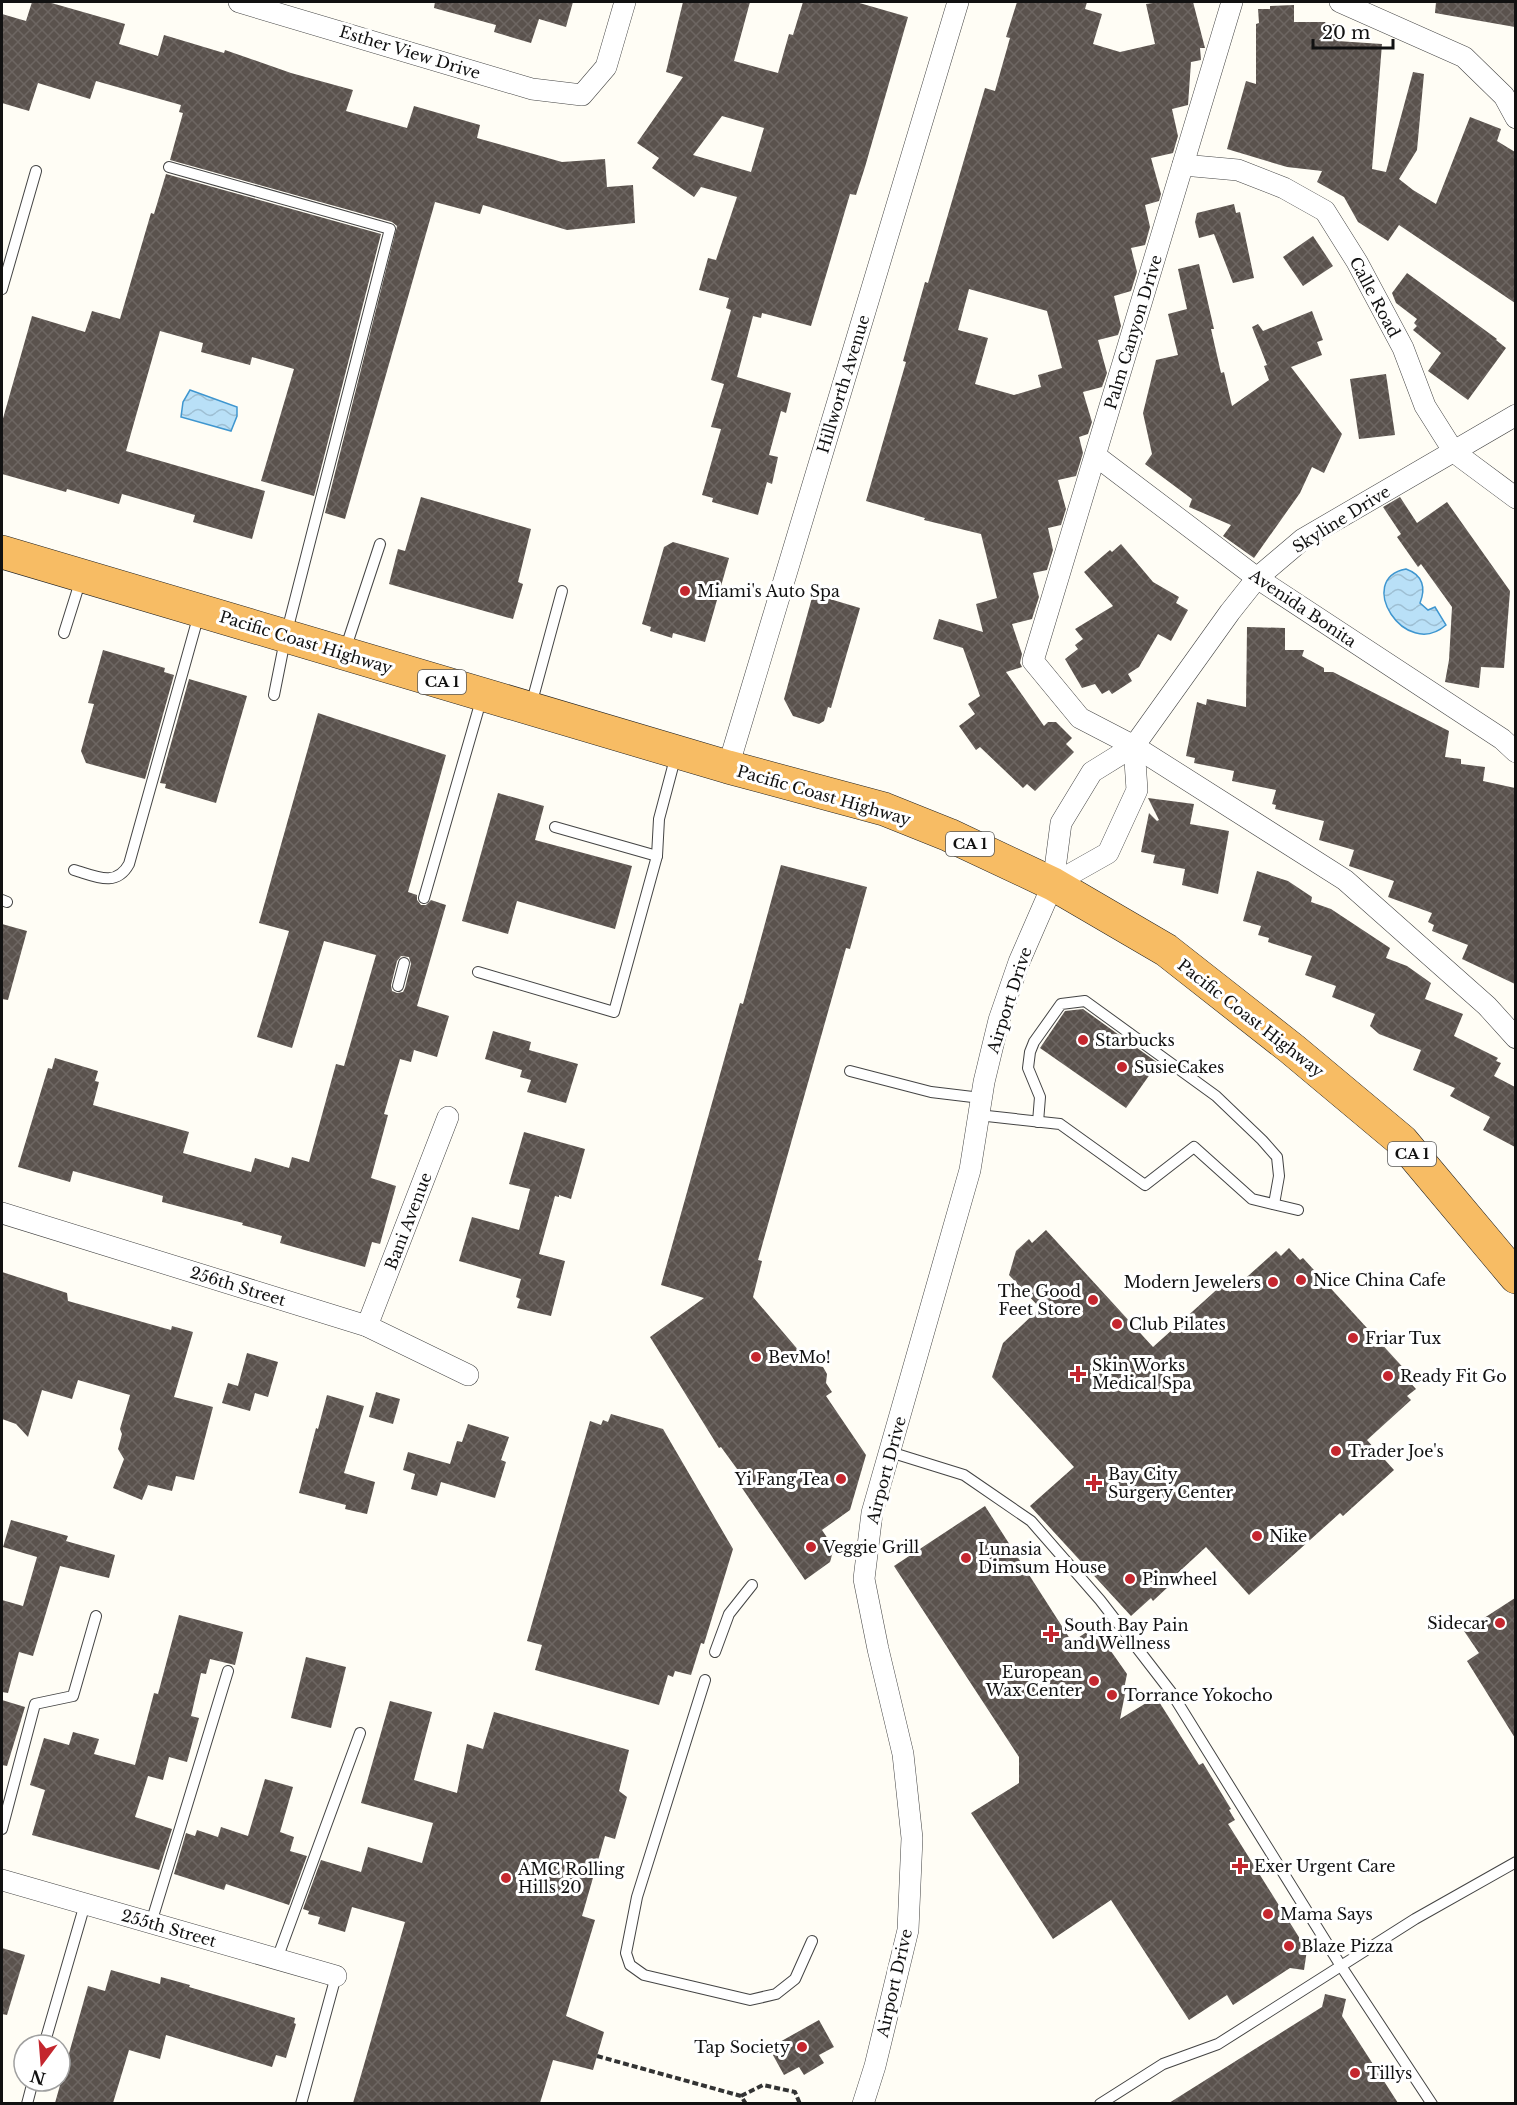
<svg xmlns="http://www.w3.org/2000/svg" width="1517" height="2105" font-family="'Libre Baskerville',serif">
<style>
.water{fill:url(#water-waves);stroke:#3f96cf;stroke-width:1.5}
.building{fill:url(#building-cross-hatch);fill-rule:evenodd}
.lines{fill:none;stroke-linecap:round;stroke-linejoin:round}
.service-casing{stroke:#444;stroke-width:12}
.minor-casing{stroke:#444;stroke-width:22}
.trunk-casing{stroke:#222;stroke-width:34}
.path{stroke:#333;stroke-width:4;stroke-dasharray:6 3;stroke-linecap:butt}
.service{stroke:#fff;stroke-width:10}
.minor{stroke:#fff;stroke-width:21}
.trunk{stroke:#f7bc64;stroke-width:33}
.poi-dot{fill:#c4262e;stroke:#fff;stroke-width:2}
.labels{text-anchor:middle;stroke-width:6;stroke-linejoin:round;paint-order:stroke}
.shield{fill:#fff;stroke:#585858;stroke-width:1.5}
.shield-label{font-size:15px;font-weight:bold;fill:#111}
.street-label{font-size:16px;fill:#111;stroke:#fff}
.poi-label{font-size:16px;fill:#111;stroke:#fff;text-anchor:start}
</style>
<defs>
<pattern id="water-waves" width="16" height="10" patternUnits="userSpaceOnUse" patternTransform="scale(1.5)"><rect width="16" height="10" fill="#b9e0f7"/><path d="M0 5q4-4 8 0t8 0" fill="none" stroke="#9ebfd3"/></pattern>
<pattern id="building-cross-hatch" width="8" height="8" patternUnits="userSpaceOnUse" patternTransform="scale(1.5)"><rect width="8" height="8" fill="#5a524d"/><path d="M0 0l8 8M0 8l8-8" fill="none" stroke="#6d6662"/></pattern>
</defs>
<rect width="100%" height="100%" fill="#fffdf5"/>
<!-- water -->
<g class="water">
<polygon points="190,390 237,407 237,416 231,431 181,417 183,402"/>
<path d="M1406 569C1423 575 1426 588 1420 603L1428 610 1435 607 1446 625C1405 661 1354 579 1406 569Z"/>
</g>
<!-- building -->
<g class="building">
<polygon points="32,2 48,2 125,24 119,44 158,56 164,35 224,53 225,50 291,73 353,90 346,111 407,128 414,106 480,125 477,138 562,162 605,159 607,187 633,185 635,223 567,230 483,205 480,214 435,202 345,519 325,513 397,226 392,222 170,160 183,113 179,112 181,105 96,81 90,99 38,83 29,111 2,103 2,14 26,21"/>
<polygon points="435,2 573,2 566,27 539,19 531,43 494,32 496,25 434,8"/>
<path d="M683 2H750L734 61 778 73 789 34 793 35 803 2H856L908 17 865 167 856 195 850 194 811 326 762 313 761 318 753 316 737 377 791 393 786 413 781 411 769 455 778 457 772 484 767 482 758 515 712 502 713 498 702 495 721 429 711 427 724 384 711 380 731 310 726 308 729 298 699 290 708 258 716 260 737 197 701 187 694 197 652 168 659 158 637 143 683 77 666 72ZM722 116 764 128 751 172 693 155Z"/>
<path d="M1017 2H1087L1085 9 1102 14 1093 44 1120 52 1155 44 1146 4 1160 2H1193L1205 48H1200L1201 60 1191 62 1188 105 1172 109 1178 136 1173 153 1151 158 1161 194 1159 201 1145 205 1150 227 1145 245 1131 248 1137 272 1131 291 1114 296 1121 326 1118 335 1098 340 1107 373 1102 387 1083 392 1092 422 1088 434 1079 437 1083 453 1076 476 1058 480 1066 509 1061 525 1048 528 1053 550 1047 570 1033 573 1039 597 1032 619 1012 624 1022 654 1020 663 1022 667 1006 672 1044 726 1048 722H1056L1072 738 1066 744 1074 752 1035 791 1027 784 1023 788 980 747 976 750 959 726 975 714 968 704 980 696 963 648 933 639 939 619 983 632 976 604 997 598 981 534 924 520 925 518 866 501 906 362 903 361 925 282 928 283 985 88 995 91 1010 38 1006 37ZM969 289 1047 311 1062 368 1038 375 1041 387 1014 395 975 384 988 338 958 330Z"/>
<polygon points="1436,2 1515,2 1515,27 1435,13"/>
<polygon points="1294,5 1294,22 1325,22 1326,24 1337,24 1337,41 1382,44 1372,169 1386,172 1413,72 1424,74 1417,150 1399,179 1413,190 1436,204 1470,117 1501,129 1497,141 1515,152 1515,303 1399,225 1388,241 1358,222 1344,197 1317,182 1322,171 1287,167 1227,149 1246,81 1256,84 1256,24 1259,23 1258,9 1270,9 1270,6"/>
<polygon points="166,174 381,234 314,496 261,481 294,369 252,357 250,365 201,352 203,343 160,331 126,451 265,491 252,539 193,522 195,515 122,494 119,504 67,489 66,492 2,474 2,422 32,316 85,332 92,311 120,319 151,213 154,214"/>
<polygon points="1234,204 1236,213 1240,212 1254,278 1233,283 1214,234 1199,238 1195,222 1197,213"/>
<polygon points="1313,236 1333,266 1303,286 1283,257"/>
<polygon points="1199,264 1214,329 1211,329 1221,373 1224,372 1232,406 1269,380 1264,366 1267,365 1252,327 1258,324 1263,331 1312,311 1323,340 1317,342 1322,355 1291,367 1342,434 1324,473 1312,467 1300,493 1254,558 1223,536 1231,525 1189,507 1192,499 1145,464 1152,454 1143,413 1156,360 1178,355 1168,314 1187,309 1178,269"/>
<polygon points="1407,273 1497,339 1496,340 1506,348 1468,400 1428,371 1441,353 1413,330 1417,326 1414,323 1417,319 1396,303 1392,293"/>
<polygon points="1386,374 1395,435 1359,439 1350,379"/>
<polygon points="421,497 531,529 518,582 523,584 513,619 389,584 398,549 405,551"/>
<polygon points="1400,497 1417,523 1447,502 1510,591 1504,668 1481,667 1479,688 1445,682 1449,660 1452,607 1421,564 1418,567 1397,537 1401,534 1383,507"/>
<polygon points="673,542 729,558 705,642 673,633 672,638 650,631 651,627 642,624 664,547"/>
<polygon points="1121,544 1153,582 1179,597 1176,603 1188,610 1171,641 1158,634 1139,667 1128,674 1132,681 1112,694 1109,690 1102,694 1095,684 1082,688 1065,659 1078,649 1075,645 1083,639 1075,629 1113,606 1084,572 1110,550 1112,552"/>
<polygon points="813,594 860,608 831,708 828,707 824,721 819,724 793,716 784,699"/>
<polygon points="1247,627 1285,628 1285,650 1304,650 1302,656 1324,668 1324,672 1333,672 1449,731 1445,757 1461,759 1461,764 1485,767 1483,781 1515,788 1515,984 1462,959 1468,945 1432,931 1434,925 1428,922 1432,913 1388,897 1394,881 1349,866 1354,850 1319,840 1324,821 1275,809 1276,805 1272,804 1276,790 1232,781 1234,771 1194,763 1195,758 1186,756 1197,702 1206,705 1207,699 1246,707"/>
<polygon points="103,650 165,668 164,672 174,675 145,779 86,763 81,751 94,704 88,703"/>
<polygon points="189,679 247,696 216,803 165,788 166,784 160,783"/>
<path d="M318 713 446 755 408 892 417 895V900L421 905H426L431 900 446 905 417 1006 449 1016 437 1057 414 1050 411 1062 400 1059 384 1114 388 1115 371 1178 396 1186 380 1244 372 1242 365 1267 280 1243 282 1236 242 1225 243 1223 162 1202 163 1196 73 1171 70 1182 18 1167 48 1068 52 1069 55 1058 98 1071 95 1081 99 1082 93 1105 189 1132 183 1153 251 1172 255 1158 289 1168 292 1157 309 1162 336 1064 344 1066 376 955 324 941 292 1048 257 1037 289 931 259 923ZM401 956 409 957 411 964 405 988 403 992 397 993 392 991 391 985 397 961Z"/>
<polygon points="498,793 544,806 535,840 632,866 615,929 517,901 508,934 462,921"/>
<polygon points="1148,798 1194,804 1190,824 1229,831 1218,894 1182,885 1185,869 1153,863 1155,855 1141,852 1149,813 1157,821 1159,820"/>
<polygon points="781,865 867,887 850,949 846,948 758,1260 762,1261 753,1297 811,1365 823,1367 827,1374 826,1383 832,1392 826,1396 866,1455 850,1510 822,1530 834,1548 830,1562 805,1580 742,1488 748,1484 721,1447 719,1448 650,1337 704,1298 661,1285 740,1003 743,1004"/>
<polygon points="1257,871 1288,881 1312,897 1311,902 1331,909 1390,948 1386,958 1407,966 1431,983 1425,999 1463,1014 1454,1036 1498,1058 1496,1061 1501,1063 1494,1076 1515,1087 1515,1147 1483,1130 1490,1117 1450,1096 1455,1088 1413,1070 1421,1050 1379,1034 1370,1026 1375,1014 1332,997 1336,986 1305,975 1312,956 1268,942 1269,938 1258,935 1261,926 1243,921"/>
<polygon points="2,924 27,931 8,1000 2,999"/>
<polygon points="1083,1009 1158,1063 1126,1108 1040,1048 1065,1011"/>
<polygon points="493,1031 531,1042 529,1050 578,1064 566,1103 527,1092 531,1080 520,1077 522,1070 485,1059"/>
<polygon points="524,1132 585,1149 571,1199 559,1195 559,1197 555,1196 539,1254 565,1261 551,1316 517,1308 520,1299 516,1297 521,1279 459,1261 472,1217 519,1230 530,1189 509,1184"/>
<polygon points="1046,1230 1153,1347 1223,1284 1230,1292 1276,1251 1281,1256 1289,1248 1300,1260 1303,1258 1409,1374 1406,1378 1416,1389 1407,1396 1411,1400 1367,1440 1394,1470 1343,1516 1340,1513 1249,1595 1206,1547 1168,1582 1170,1585 1153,1601 1151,1598 1131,1616 1030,1506 1074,1467 992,1377 1003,1343 1040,1308 1009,1275 1016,1251 1029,1239 1032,1243"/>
<polygon points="2,1272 67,1293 68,1301 171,1330 172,1326 193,1332 174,1397 213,1407 194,1480 176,1476 172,1491 148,1485 142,1500 113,1488 124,1459 118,1449 122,1434 120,1429 130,1395 78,1380 72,1399 42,1390 28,1437 16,1424 2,1419"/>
<polygon points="247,1353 278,1362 268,1397 255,1393 250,1411 222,1403 228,1383 238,1386"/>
<polygon points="376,1392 400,1399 393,1424 369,1417"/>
<polygon points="327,1395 364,1406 344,1473 375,1482 367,1514 345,1509 346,1505 299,1493 316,1428 318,1429"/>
<polygon points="611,1414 663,1429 733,1549 704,1644 701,1643 691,1675 675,1671 673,1677 668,1675 659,1705 535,1670 542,1645 527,1641 590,1421 601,1425 603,1420 608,1422"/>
<polygon points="468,1424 509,1437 501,1460 506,1462 495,1498 441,1482 437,1496 411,1489 415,1474 403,1470 408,1452 450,1464 457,1441 462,1442"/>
<polygon points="985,1506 1072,1642 1094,1627 1127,1674 1124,1689 1126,1689 1120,1719 1156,1697 1199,1765 1203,1763 1231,1809 1229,1810 1235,1820 1228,1824 1307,1950 1304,1970 1290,1968 1233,2005 1227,1995 1189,2020 1111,1900 1053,1939 971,1813 1019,1783 1019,1757 894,1566"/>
<polygon points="11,1520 68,1536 66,1541 115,1555 109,1578 60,1566 33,1656 19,1652 8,1693 2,1692 2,1600 23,1606 37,1557 3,1547"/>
<polygon points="1515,1598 1515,1738 1467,1661 1479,1653 1464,1631"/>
<polygon points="179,1615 243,1632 235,1665 210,1659 206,1674 201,1673 191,1716 199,1718 187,1762 169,1757 163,1780 148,1776 135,1817 172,1829 159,1870 32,1835 45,1790 30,1785 44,1738 69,1745 73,1732 99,1739 94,1754 135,1765 154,1693 158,1694"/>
<polygon points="306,1657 346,1667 331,1728 291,1718"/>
<polygon points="2,1700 25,1707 7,1766 2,1765"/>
<polygon points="390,1701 432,1712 414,1780 457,1793 467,1744 483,1749 494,1712 629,1750 619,1791 627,1797 615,1839 605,1836 582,1916 595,1920 566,2016 604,2032 593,2070 553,2060 540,2103 353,2103 405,1922 352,1907 345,1932 318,1924 320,1917 308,1914 309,1911 303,1909 321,1860 361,1872 368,1847 422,1863 433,1823 361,1803"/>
<polygon points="265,1779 293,1787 280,1832 294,1837 290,1851 307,1856 289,1905 226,1884 224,1890 174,1874 186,1833 195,1836 197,1830 218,1837 221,1827 248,1836"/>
<polygon points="2,1948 25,1955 7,2015 2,2014"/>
<polygon points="111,1970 160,1984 161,1977 190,1985 189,1987 295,2018 294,2023 296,2024 286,2058 276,2055 272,2067 166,2035 160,2059 129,2050 113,2103 55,2103 88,1986 105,1991"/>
<polygon points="1325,1994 1346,1999 1342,2016 1398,2103 1169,2103 1322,2007"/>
<polygon points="819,2020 834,2047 819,2055 824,2063 804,2075 799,2067 784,2075 769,2048"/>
</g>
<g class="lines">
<!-- service casing -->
<g class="service-casing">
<g id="service">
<polyline points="169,167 390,229 286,635 274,695"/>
<polyline points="2,289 36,171"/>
<polyline points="64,633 81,579"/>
<polyline points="345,650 380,544"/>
<polyline points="531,705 562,591"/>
<polyline points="555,827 657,856"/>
<path d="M74 870C95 876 116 888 129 864L199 614"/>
<polyline points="424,898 482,697"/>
<polyline points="2,900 7,902"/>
<polyline points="478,972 614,1012 657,856 659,819 676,755"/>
<polyline points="398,986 404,963"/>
<polyline points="850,1071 931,1092 981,1098"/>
<polyline points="978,1115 1060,1124 1145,1185 1194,1147 1252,1199 1298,1210"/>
<polyline points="1038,1122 1040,1097 1028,1068 1030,1052 1034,1042 1061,1004 1085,1001 1216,1096 1262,1140 1277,1157 1279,1176 1274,1204"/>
<polyline points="890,1452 964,1475 1031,1521 1100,1600 1171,1692 1341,1966 1432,2104"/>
<polyline points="715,1652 729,1614 752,1585"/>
<polyline points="705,1680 637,1897 626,1953 630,1965 644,1975 750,2000 776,1994 795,1979 812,1941"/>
<polyline points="2,1829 35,1704 73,1696 96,1616"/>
<polyline points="151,1923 228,1671"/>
<polyline points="277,1959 360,1733"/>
<polyline points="44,2045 85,1904"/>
<polyline points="27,2104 33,2081"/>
<polyline points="301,2104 336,1976"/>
<polyline points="1100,2104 1163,2064 1218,2044 1415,1919 1516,1862"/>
</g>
</g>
<!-- minor casing -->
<g class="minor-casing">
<g id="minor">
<polyline points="239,2 532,89 582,95 606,67 625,2"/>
<polyline points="1232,2 1033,661 1080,718 1134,746 1345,880 1487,1006 1516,1038"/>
<polyline points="1340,2 1464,57 1504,96 1516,118"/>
<polyline points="1183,165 1238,170 1284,188 1325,211 1357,262 1403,348 1425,406 1454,452 1516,498"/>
<polyline points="1096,456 1257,578 1502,739 1516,752"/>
<polyline points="728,767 958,2"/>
<polyline points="1053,884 1108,853 1137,790 1134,746"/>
<polyline points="2,1213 367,1326 468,1375"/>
<polyline points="367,1326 448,1117"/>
<polyline points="2,1880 336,1976"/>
<polyline points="863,2104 875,2066 908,1930 912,1838 903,1754 878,1649 864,1579 872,1513 970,1170 984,1082 999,1020 1019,962 1053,884 1061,823 1092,772 1134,746 1230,612 1257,578 1303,539 1516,415"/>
</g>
</g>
<!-- trunk casing -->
<g class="trunk-casing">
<polyline id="trunk" points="2,552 728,767 884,809 949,835 1053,884 1166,950 1292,1049 1402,1141 1516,1277"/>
</g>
<!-- path -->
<g class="path">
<polyline points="597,2056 741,2096 746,2104"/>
<polyline points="741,2096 763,2085 795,2092 800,2104"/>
</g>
<!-- service -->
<use href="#service" class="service"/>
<!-- minor -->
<use href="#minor" class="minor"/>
<!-- trunk -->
<use href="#trunk" class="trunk"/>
</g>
<!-- markers -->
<g class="poi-dot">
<circle cx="685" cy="591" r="6"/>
<circle cx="1083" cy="1040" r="6"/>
<circle cx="1122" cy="1067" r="6"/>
<circle cx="1301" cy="1280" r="6"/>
<circle cx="1273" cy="1282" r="6"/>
<circle cx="1093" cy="1300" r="6"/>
<circle cx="1117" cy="1324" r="6"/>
<circle cx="1353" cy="1338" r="6"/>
<circle cx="756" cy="1357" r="6"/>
<path d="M1075 1365h6v6h6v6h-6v6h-6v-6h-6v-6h6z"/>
<circle cx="1388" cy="1376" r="6"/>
<circle cx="1336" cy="1451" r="6"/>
<circle cx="841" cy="1479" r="6"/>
<path d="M1091 1474h6v6h6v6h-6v6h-6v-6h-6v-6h6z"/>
<circle cx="1257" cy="1536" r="6"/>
<circle cx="811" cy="1547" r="6"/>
<circle cx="966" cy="1558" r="6"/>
<circle cx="1130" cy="1579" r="6"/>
<circle cx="1500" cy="1623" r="6"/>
<path d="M1048 1625h6v6h6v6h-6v6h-6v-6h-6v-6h6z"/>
<circle cx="1094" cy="1681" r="6"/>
<circle cx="1112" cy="1695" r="6"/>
<path d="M1237 1857h6v6h6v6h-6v6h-6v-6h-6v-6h6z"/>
<circle cx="506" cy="1878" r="6"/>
<circle cx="1268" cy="1914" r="6"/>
<circle cx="1289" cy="1946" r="6"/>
<circle cx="802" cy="2047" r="6"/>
<circle cx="1355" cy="2073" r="6"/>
</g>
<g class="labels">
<!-- shield labels -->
<g class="shield">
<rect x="418" y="670" width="48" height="24" rx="4.5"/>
<rect x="946" y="832" width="48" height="24" rx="4.5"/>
<rect x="1388" y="1142" width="48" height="24" rx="4.5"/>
</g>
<g class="shield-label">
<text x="442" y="687">CA 1</text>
<text x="970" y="849">CA 1</text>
<text x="1412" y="1159">CA 1</text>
</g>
<!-- street labels -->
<g class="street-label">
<text transform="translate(410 52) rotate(17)" y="6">Esther View Drive</text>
<text transform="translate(1375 297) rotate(62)" y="6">Calle Road</text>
<text transform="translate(1133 332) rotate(-73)" y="6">Palm Canyon Drive</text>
<text transform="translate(843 384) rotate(-73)" y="6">Hillworth Avenue</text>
<text transform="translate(1341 519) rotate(-32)" y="6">Skyline Drive</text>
<text transform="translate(1303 608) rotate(34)" y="6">Avenida Bonita</text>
<text transform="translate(306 642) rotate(17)" y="6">Pacific Coast Highway</text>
<text transform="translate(824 795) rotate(16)" y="6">Pacific Coast Highway</text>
<text transform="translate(1009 1000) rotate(-72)" y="6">Airport Drive</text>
<text transform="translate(1251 1018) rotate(38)" y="6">Pacific Coast Highway</text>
<text transform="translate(408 1221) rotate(-69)" y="6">Bani Avenue</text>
<text transform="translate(238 1286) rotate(17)" y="6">256th Street</text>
<text transform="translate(886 1470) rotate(-75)" y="6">Airport Drive</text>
<text transform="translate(169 1928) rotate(16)" y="6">255th Street</text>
<text transform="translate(894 1983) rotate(-77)" y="6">Airport Drive</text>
</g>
<!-- poi labels -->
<g class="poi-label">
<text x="697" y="597">Miami's Auto Spa</text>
<text x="1095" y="1046">Starbucks</text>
<text x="1134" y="1073">SusieCakes</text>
<text x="1313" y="1286">Nice China Cafe</text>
<text x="1261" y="1288" text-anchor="end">Modern Jewelers</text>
<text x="1081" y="1297" text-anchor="end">The Good<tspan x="1081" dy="18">Feet Store</tspan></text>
<text x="1129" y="1330">Club Pilates</text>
<text x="1365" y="1344">Friar Tux</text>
<text x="768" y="1363">BevMo!</text>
<text x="1092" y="1371">Skin Works<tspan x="1092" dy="18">Medical Spa</tspan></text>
<text x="1400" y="1382">Ready Fit Go</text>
<text x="1348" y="1457">Trader Joe's</text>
<text x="1108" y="1480">Bay City<tspan x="1108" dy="18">Surgery Center</tspan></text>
<text x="829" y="1485" text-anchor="end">Yi Fang Tea</text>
<text x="1269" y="1542">Nike</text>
<text x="823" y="1553">Veggie Grill</text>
<text x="978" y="1555">Lunasia<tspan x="978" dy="18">Dimsum House</tspan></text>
<text x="1142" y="1585">Pinwheel</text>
<text x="1488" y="1629" text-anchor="end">Sidecar</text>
<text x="1064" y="1631">South Bay Pain<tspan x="1064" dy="18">and Wellness</tspan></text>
<text x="1082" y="1678" text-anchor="end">European<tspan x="1082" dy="18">Wax Center</tspan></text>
<text x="1124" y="1701">Torrance Yokocho</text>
<text x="1254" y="1872">Exer Urgent Care</text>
<text x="518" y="1875">AMC Rolling<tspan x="518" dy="18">Hills 20</tspan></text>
<text x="1280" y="1920">Mama Says</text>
<text x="1301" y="1952">Blaze Pizza</text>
<text x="790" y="2053" text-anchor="end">Tap Society</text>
<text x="1367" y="2079">Tillys</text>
</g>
</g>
<!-- border -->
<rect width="1517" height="2105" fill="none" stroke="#111111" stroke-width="6"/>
<!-- north arrow -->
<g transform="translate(42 2063) rotate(196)"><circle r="28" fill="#ffffff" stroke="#a0a0a0" stroke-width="1.5"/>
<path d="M0-4.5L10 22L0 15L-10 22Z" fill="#c4262e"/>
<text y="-9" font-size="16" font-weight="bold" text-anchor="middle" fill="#111111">N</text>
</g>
<!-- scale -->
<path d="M1313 39v9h80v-9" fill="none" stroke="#111111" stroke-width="3"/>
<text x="1322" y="39" font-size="18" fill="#111111" stroke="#ffffff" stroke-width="4.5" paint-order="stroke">20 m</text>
</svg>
